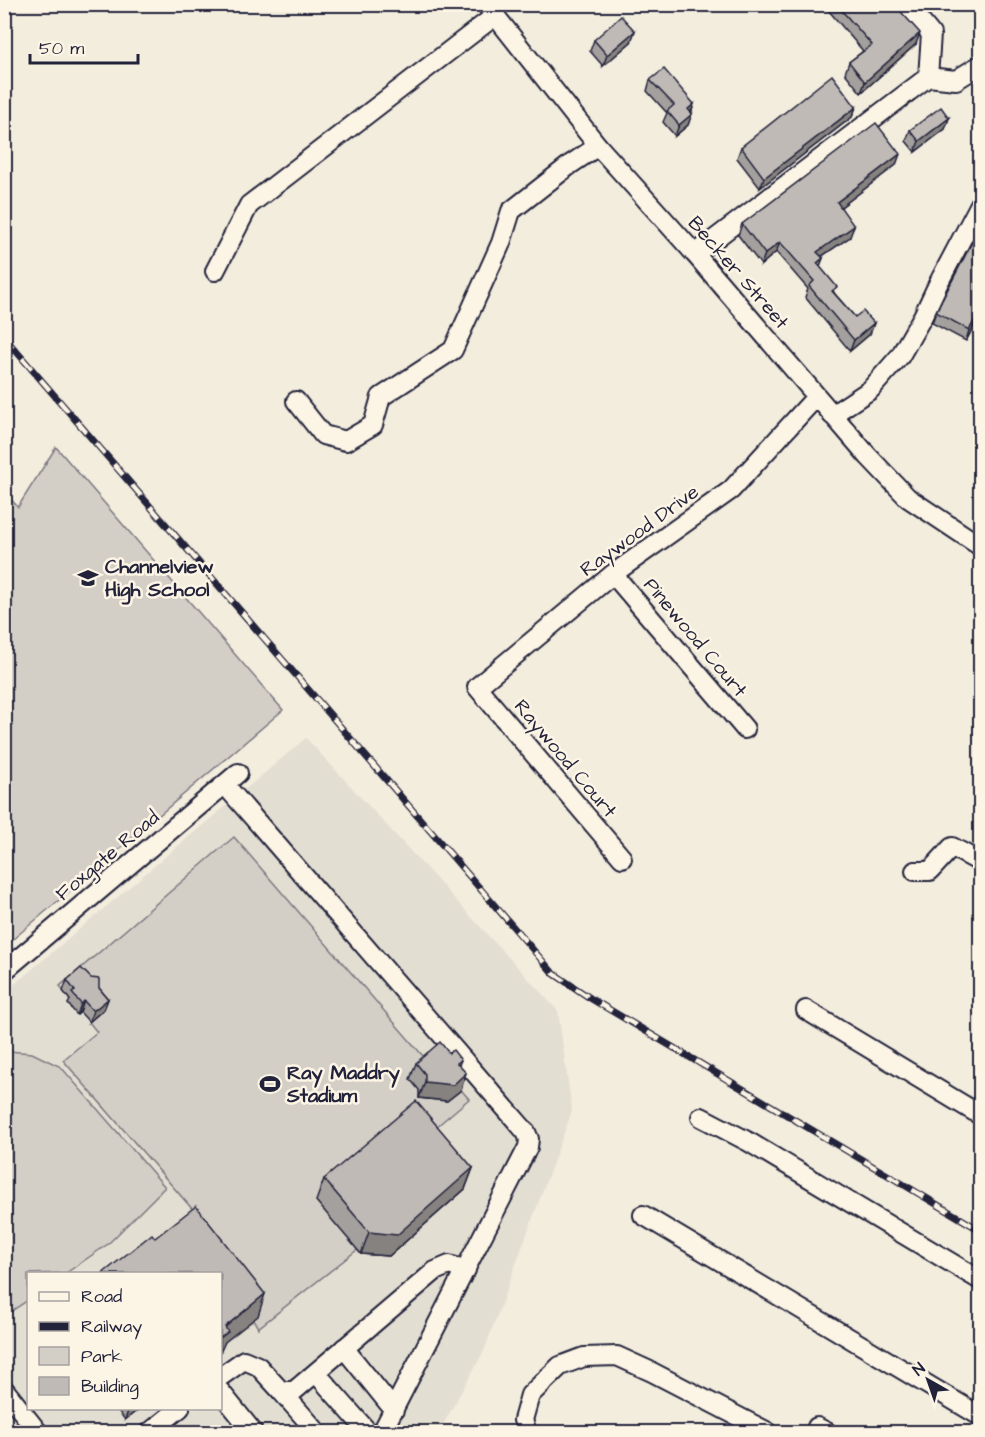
<svg xmlns="http://www.w3.org/2000/svg" width="985" height="1437" font-family="'Architects Daughter',sans-serif">
<style>
.built{fill:#e3ded2;fill-rule:evenodd}
.green{fill:#d4cfc6;stroke:#7b7880;stroke-width:1.5}
.lines{fill:none;stroke-linecap:round;stroke-linejoin:round}
.minor-casing{stroke:#22223b;stroke-width:22}
.minor{stroke:#fcf5e5;stroke-width:18}
.rail-casing{stroke:#22223b;stroke-width:7}
.rail{stroke:#fcf5e5;stroke-width:4.5;stroke-dasharray:14;stroke-linecap:butt}
.wall{fill:#a4a09d;stroke:#22223b;stroke-width:1.5}
.shaded-wall{fill:#86827f;stroke:#22223b;stroke-width:1.5}
.building{fill:#bfbab6;stroke:#22223b;stroke-width:1.5}
.labels{text-anchor:middle;stroke-width:5;stroke-linejoin:round;paint-order:stroke}
.street-label{font-size:20px;fill:#22223b;stroke:#fcf5e5}
.poi-label{font-size:20px;font-weight:bold;fill:#22223b;stroke:#fcf5e5;text-anchor:start}
</style>
<rect width="100%" height="100%" fill="#f3edde"/>
<filter id="ink" filterUnits="userSpaceOnUse"><feTurbulence type="fractalNoise" baseFrequency=".0167" numOctaves="2"/><feDisplacementMap in="SourceGraphic" scale="12" xChannelSelector="R" yChannelSelector="G"/><feConvolveMatrix kernelMatrix="1 2 1 2 8 2 1 2 1" color-interpolation-filters="sRGB"/></filter>
<g filter="url(#ink)">
<!-- built -->
<path class="built" d="M306 738 558 1011 572 1111 484 1351 439 1432H5L4 993ZM28 1274H220V1408H28Z"/>
<!-- green -->
<g class="green">
<polygon points="56,447 283,710 5,946 5,493 18,507"/>
<polygon points="234,837 423,1056 428,1052 469,1099 422,1139 465,1189 389,1256 361,1254 357,1250 258,1328 194,1211 63,1060 97,1032 81,1012 77,1015 68,1004 71,1002 60,986"/>
<polygon points="8,1051 32,1053 61,1067 165,1187 108,1244 66,1273 28,1274 28,1300 10,1312 4,1312 4,1052"/>
</g>
<g class="lines">
<!-- minor casing -->
<g class="minor-casing">
<g id="minor">
<polyline points="486,4 598,146 695,254 868,456 908,498 980,546"/>
<polyline points="928,77 956,80 980,65"/>
<polyline points="695,254 928,77 931,34 906,4"/>
<polyline points="215,271 249,205 496,15"/>
<polyline points="296,401 323,435 346,441 373,425 381,397 453,350 501,243 511,211 571,164 598,146"/>
<polyline points="832,415 870,390 900,356 923,316 939,282 980,204"/>
<polyline points="613,574 745,729"/>
<polyline points="225,785 526,1132 529,1139 528,1147 382,1432"/>
<polyline points="622,858 477,687 613,574 731,490 816,397"/>
<polyline points="915,871 930,871 952,847 980,862"/>
<polyline points="4,971 238,773"/>
<polyline points="806,1010 980,1115"/>
<polyline points="701,1117 749,1142 980,1280"/>
<polyline points="643,1215 980,1416"/>
<polyline points="344,1348 394,1410"/>
<polyline points="316,1373 368,1432"/>
<polyline points="220,1377 244,1360 258,1366 281,1391 294,1391 435,1271 449,1265 466,1270"/>
<polyline points="4,1389 38,1432"/>
<polyline points="220,1391 253,1432"/>
<polyline points="281,1391 317,1432"/>
<polyline points="817,1427 827,1432"/>
<polyline points="150,1432 180,1408"/>
<polyline points="527,1432 523,1420 530,1395 560,1366 584,1357 617,1356 652,1372 768,1432"/>
</g>
</g>
<!-- minor -->
<use href="#minor" class="minor"/>
<!-- rail casing -->
<g class="rail-casing">
<polyline id="rail" points="4,337 553,973 590,998 980,1230"/>
</g>
<!-- rail -->
<use href="#rail" class="rail"/>
</g>
<!-- wall -->
<g class="wall">
<polygon points="831,4 894,4 916,44 861,93 845,73 849,62 863,51 829,11"/>
<polygon points="594,40 631,42 603,66 590,51"/>
<polygon points="650,80 694,104 688,125 675,136 663,122 667,113 647,91"/>
<polygon points="856,107 852,117 760,188 737,158 741,147"/>
<polygon points="949,118 945,129 915,152 906,141 910,130"/>
<polygon points="896,165 841,207 850,237 821,257 823,258 819,267 835,294 855,317 874,323 870,334 850,351 805,297 808,289 776,252 761,265 738,235 742,224"/>
<polygon points="981,225 981,313 966,341 932,323 936,312"/>
<polygon points="67,980 99,988 108,999 104,1009 89,1022 80,1012 77,1015 68,1004 70,1000 63,991"/>
<polygon points="449,1053 461,1060 459,1065 461,1090 447,1101 419,1098 419,1090 410,1079 416,1063"/>
<polygon points="473,1168 465,1189 389,1256 361,1254 316,1201 324,1179"/>
<polygon points="116,1408 140,1408 125,1420"/>
</g>
<!-- shaded-wall -->
<g class="shaded-wall">
<polygon points="635,31 631,42 603,66 607,55"/>
<polygon points="920,33 916,44 861,93 865,82"/>
<polygon points="694,104 690,115 688,109"/>
<polygon points="856,107 852,117 760,188 764,178"/>
<polygon points="692,114 688,125 675,136 679,125"/>
<polygon points="949,118 945,129 915,152 919,141"/>
<polygon points="900,154 896,165 833,213 837,202"/>
<polygon points="854,226 850,237 813,262 817,252"/>
<polygon points="780,242 776,252 761,265 765,254"/>
<polygon points="823,258 819,269 817,263"/>
<polygon points="981,309 981,313 966,341 969,330"/>
<polygon points="874,323 870,334 850,351 854,340"/>
<polygon points="108,999 104,1009 89,1022 93,1011"/>
<polygon points="84,1001 80,1012 77,1015 81,1004"/>
<polygon points="466,1073 461,1090 447,1101 419,1098 425,1082"/>
<polygon points="473,1168 465,1189 389,1256 361,1254 369,1232"/>
<polygon points="265,1294 258,1316 225,1342 220,1353 220,1338 225,1327"/>
<polygon points="129,1408 140,1408 125,1420"/>
</g>
<!-- building -->
<g class="building">
<polygon points="836,4 894,4 920,33 865,82 849,62 872,45"/>
<polygon points="621,16 635,31 607,55 594,40"/>
<polygon points="664,69 694,104 688,109 692,114 679,125 667,111 674,105 650,80"/>
<polygon points="832,75 856,107 764,178 741,147"/>
<polygon points="941,107 949,118 919,141 910,130"/>
<polygon points="876,123 900,154 837,202 854,226 817,252 823,258 817,263 837,287 832,291 855,317 863,311 874,323 854,340 809,286 814,281 780,242 765,254 742,224"/>
<polygon points="981,225 981,309 969,330 936,312"/>
<polygon points="81,968 91,978 99,979 99,988 108,999 93,1011 84,1001 81,1004 72,993 75,991 67,980"/>
<polygon points="440,1042 449,1053 453,1050 461,1060 457,1063 466,1073 453,1085 425,1082 425,1074 416,1063"/>
<polygon points="416,1101 473,1168 397,1235 369,1232 324,1179"/>
<polygon points="196,1206 265,1294 225,1327 228,1332 220,1338 220,1274 102,1274 152,1234 155,1238"/>
</g>
</g>
<!-- icons -->
<defs>
<g id="school-bare" transform="scale(1.62)"><path d="M0-5L7-2L0 1L-7-2ZM-4 1L0 2.5L4 1V4Q0 6-4 4Z" fill="#22223b" stroke="#fcf5e5" stroke-width="2.5" paint-order="stroke"/></g>
<g id="stadium-bare" transform="scale(1.62)"><path d="M0-5a6.5 5 0 1 0 0 10a6.5 5 0 1 0 0-10ZM-3.5-1.8h7v3.6h-7Z" fill="#22223b" stroke="#fcf5e5" stroke-width="2.5" paint-order="stroke"/></g>
</defs>
<g fill-rule="evenodd">
<use href="#school-bare" x="88" y="578"/>
<use href="#stadium-bare" x="270" y="1084"/>
</g>
<g class="labels">
<!-- street labels -->
<g class="street-label">
<text transform="translate(739 272) rotate(49)" y="7">Becker Street</text>
<text transform="translate(639 530) rotate(-36)" y="7">Raywood Drive</text>
<text transform="translate(696 637) rotate(50)" y="7">Pinewood Court</text>
<text transform="translate(566 758) rotate(50)" y="7">Raywood Court</text>
<text transform="translate(107 855) rotate(-40)" y="7">Foxgate Road</text>
</g>
<!-- poi labels -->
<g class="poi-label">
<text x="105" y="573">Channelview<tspan x="105" dy="23">High School</tspan></text>
<text x="287" y="1079">Ray Maddry<tspan x="287" dy="23">Stadium</tspan></text>
</g>
</g>
<!-- margin -->
<rect width="985" height="1437" fill="none" stroke="#fcf5e5" stroke-width="24"/>
<rect x="12" y="12" width="961" height="1413" fill="none" stroke="#22223b" stroke-width="2" filter="url(#ink)"/>
<!-- legend -->
<rect x="27" y="1272" width="195" height="138" fill="#fcf5e5" stroke="#a5a1a1" stroke-width="1.5"/>
<rect x="39" y="1292" width="30" height="9" fill="#fcf5e5" stroke="#a5a1a1" stroke-width="1.5"/>
<text x="81" y="1302" font-size="18" fill="#22223b">Road</text>
<rect x="39" y="1322" width="30" height="9" fill="#22223b" stroke="#a5a1a1" stroke-width="1.5"/>
<text x="81" y="1332" font-size="18" fill="#22223b">Railway</text>
<rect x="39" y="1347" width="30" height="18" fill="#d4cfc6" stroke="#a5a1a1" stroke-width="1.5"/>
<text x="81" y="1362" font-size="18" fill="#22223b">Park</text>
<rect x="39" y="1377" width="30" height="18" fill="#bfbab6" stroke="#a5a1a1" stroke-width="1.5"/>
<text x="81" y="1392" font-size="18" fill="#22223b">Building</text>
<!-- north arrow -->
<g transform="translate(928 1380) rotate(320)" stroke="#fcf5e5" stroke-width="4.5" paint-order="stroke">
<path d="M0-4.5L10 22L0 15L-10 22Z" fill="#22223b"/>
<text y="-9" font-size="16" font-weight="bold" text-anchor="middle" fill="#22223b">N</text>
</g>
<!-- scale -->
<path d="M30 54v9h108v-9" fill="none" stroke="#22223b" stroke-width="3"/>
<text x="39" y="54" font-size="18" fill="#22223b" stroke="#fcf5e5" stroke-width="4.5" paint-order="stroke">50 m</text>
</svg>
